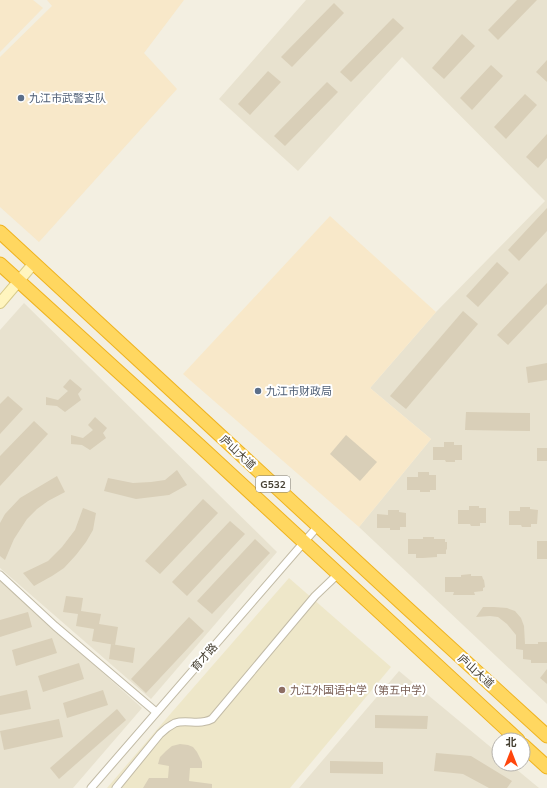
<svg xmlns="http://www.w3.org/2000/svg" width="547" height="788" font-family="'Nunito Sans','Noto Sans SC',sans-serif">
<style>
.residential{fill:#e8e2cf}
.commercial{fill:#f8e8c9}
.education{fill:#eee7c9}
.building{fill:#d9cfb8}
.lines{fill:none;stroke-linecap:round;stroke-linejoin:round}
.street-casing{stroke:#c2bba6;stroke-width:9}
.secondary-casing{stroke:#d8cb8b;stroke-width:12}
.highway-casing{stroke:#efb320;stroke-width:15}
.street{stroke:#fff;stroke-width:7}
.secondary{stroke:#fff5bf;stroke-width:10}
.highway{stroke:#ffd760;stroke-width:13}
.service-dot{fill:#5c6f8a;stroke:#fff;stroke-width:1.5}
.education-dot{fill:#8d6e63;stroke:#fff;stroke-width:1.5}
.labels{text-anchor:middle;stroke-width:4;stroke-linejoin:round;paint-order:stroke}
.shield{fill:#fff;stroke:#7d7970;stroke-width:1}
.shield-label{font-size:10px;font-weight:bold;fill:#453f32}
.service-label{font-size:11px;fill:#4e5e75;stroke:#fff;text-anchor:start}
.street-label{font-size:11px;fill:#453f32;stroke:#fff}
.education-label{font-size:11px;fill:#785e54;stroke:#fff;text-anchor:start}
</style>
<rect width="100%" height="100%" fill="#f3efe1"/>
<!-- residential -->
<g class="residential">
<polygon points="306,0 547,0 547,704 359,527 431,439 370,388 436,312 545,201 402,57 298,171 219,99"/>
<polygon points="24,303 277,552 151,699 0,568 0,330"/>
<polygon points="0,581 142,708 73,788 0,788"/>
<polygon points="399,671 499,754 499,764 510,764 539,788 299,788"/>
</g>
<!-- commercial -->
<g class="commercial">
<polygon points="0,0 33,0 43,8 0,52"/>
<polygon points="47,0 184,0 144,53 177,89 39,242 0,207 0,57 52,6"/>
<polygon points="330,216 436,312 370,388 431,439 359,527 183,374"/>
</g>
<!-- education -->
<polygon class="education" points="289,578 391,667 290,788 107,788 172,712"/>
<!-- building -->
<g class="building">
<polygon points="517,0 537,0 498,40 488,30"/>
<polygon points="334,3 344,13 292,67 281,57"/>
<polygon points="393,18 404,28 351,82 340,72"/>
<polygon points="462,34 475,46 444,79 432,68"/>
<polygon points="547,60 547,82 536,72"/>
<polygon points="491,65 503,76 472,110 460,98"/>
<polygon points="268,71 281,82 250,115 238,104"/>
<polygon points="327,82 338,92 285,146 274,136"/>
<polygon points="525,94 537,105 506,139 494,127"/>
<polygon points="547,134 547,158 538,168 526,157"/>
<polygon points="547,208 547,231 519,261 508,250"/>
<polygon points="497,262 509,273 478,307 466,296"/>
<polygon points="547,283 547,304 508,345 497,335"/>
<polygon points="463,311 478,324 406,409 390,396"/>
<polygon points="547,363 547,380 528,383 526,367"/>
<polygon points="70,379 82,389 78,394 81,400 65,412 57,406 46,405 46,397 58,400 68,391 63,387"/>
<polygon points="8,396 23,409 0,434 0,404"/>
<polygon points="466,412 530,413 530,431 465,430"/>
<polygon points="95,417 107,428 103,433 106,438 90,450 82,445 71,444 71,435 83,438 93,430 88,425"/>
<polygon points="34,421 48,434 0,486 0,456"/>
<polygon points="346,435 377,462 360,481 330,454"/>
<polygon points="444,442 454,442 454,445 462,445 462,460 455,460 455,462 446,462 445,460 433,460 433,447 444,447"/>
<rect x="537" y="448" width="10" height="13"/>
<polygon points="177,470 187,485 169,495 136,499 104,491 108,478 133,483 151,482 165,480"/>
<polygon points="418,472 429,472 429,475 436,475 436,490 430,490 430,492 420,492 420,490 407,490 407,477 418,477"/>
<polygon points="57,476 65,492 48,501 37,509 27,519 14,539 5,560 0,556 0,523 5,514 20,498"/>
<polygon points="203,499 218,513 160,574 145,561"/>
<polygon points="469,506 479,506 479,508 486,508 486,523 480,523 480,526 471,526 470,524 458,524 458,510 469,510"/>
<polygon points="520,507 530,507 530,509 538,510 537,524 531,524 531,527 522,527 521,525 509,525 509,511 520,511"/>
<polygon points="83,508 96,513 93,530 86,542 76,555 64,568 52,576 34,586 23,573 48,561 62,547 75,530"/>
<polygon points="388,510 399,510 399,512 406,513 406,527 400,527 400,530 390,530 390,528 377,528 377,514 388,515"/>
<polygon points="230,521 245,534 187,596 172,582"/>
<polygon points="423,537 434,537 434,539 445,539 445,542 447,542 447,549 446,550 446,554 437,554 437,557 423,558 416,558 416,554 408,554 408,539 423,539"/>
<polygon points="255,539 270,553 212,614 197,601"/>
<rect x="537" y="541" width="10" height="18"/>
<polygon points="471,574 471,576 482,576 483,579 484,580 485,587 483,588 483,591 474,592 475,595 453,595 454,592 445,592 445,577 461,577 461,575"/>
<polygon points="66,596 83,598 81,611 101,614 99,624 118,627 115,645 92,641 94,629 76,626 78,614 63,612"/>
<polygon points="483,607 494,607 507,608 515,611 521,618 524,626 525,644 538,644 538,642 547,642 547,663 531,663 531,660 523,659 523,650 516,649 516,635 507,624 498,617 490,616 476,617"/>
<polygon points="28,612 32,627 0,637 0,620"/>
<polygon points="189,617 204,631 146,693 131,679"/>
<polygon points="52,638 57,653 16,666 12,650"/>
<polygon points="111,644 135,648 133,663 109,659"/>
<polygon points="79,663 84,679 43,692 38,676"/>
<polygon points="547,669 547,684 540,678"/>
<polygon points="27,690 31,709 0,715 0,696"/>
<polygon points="103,690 108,705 67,718 63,703"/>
<polygon points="117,709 126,720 59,779 50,768"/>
<polygon points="375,715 428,716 427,729 375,728"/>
<polygon points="59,719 63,737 4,750 0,731"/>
<polygon points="180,744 188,745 193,747 197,752 202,762 202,768 190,768 189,781 212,784 212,788 143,788 149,778 168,778 169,766 158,764 160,757 166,751 172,746"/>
<polygon points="436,753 471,756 512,781 507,788 489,788 463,774 434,771"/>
<polygon points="330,761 383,762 383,774 330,773"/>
</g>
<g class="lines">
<!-- street casing -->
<g class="street-casing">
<g id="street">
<polyline points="0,575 55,626 156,712"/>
<polyline points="91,788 318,526"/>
<path d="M116 788 160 734C164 730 169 726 175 723 187 719 200 726 212 719L315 596 338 574"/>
</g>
</g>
<!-- secondary casing -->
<g class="secondary-casing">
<polyline id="secondary" points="0,303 34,263"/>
</g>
<!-- highway casing -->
<g class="highway-casing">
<g id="highway">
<polyline points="0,232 407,608 547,736"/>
<polyline points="0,264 199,445 518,740"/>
<polyline points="523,745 547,767"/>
</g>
</g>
<!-- street -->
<use href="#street" class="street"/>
<!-- secondary -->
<use href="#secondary" class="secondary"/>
<!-- highway -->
<use href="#highway" class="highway"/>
</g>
<!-- markers -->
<g class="service-dot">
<circle cx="21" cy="98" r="4"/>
<circle cx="258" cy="391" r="4"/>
</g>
<circle class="education-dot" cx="282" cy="690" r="4"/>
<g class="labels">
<!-- shield labels -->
<rect class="shield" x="256" y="476" width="34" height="16" rx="3"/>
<g class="shield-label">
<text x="273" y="488">G532</text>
</g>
<!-- service labels -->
<g class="service-label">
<text x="29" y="102">九江市武警支队</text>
<text x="266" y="395">九江市财政局</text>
</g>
<!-- street labels -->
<g class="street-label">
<text transform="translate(238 452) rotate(43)" y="4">庐山大道</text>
<text transform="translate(204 657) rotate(-49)" y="4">育才路</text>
<text transform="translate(476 671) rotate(42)" y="4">庐山大道</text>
</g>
<!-- education labels -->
<g class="education-label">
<text x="290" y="694">九江外国语中学（第五中学）</text>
</g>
</g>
<!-- north arrow -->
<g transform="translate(511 752)"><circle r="19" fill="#ffffff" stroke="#b5b2ad"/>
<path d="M0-3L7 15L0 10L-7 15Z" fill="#ff450c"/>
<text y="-6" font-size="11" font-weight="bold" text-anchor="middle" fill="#453f32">北</text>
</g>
</svg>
